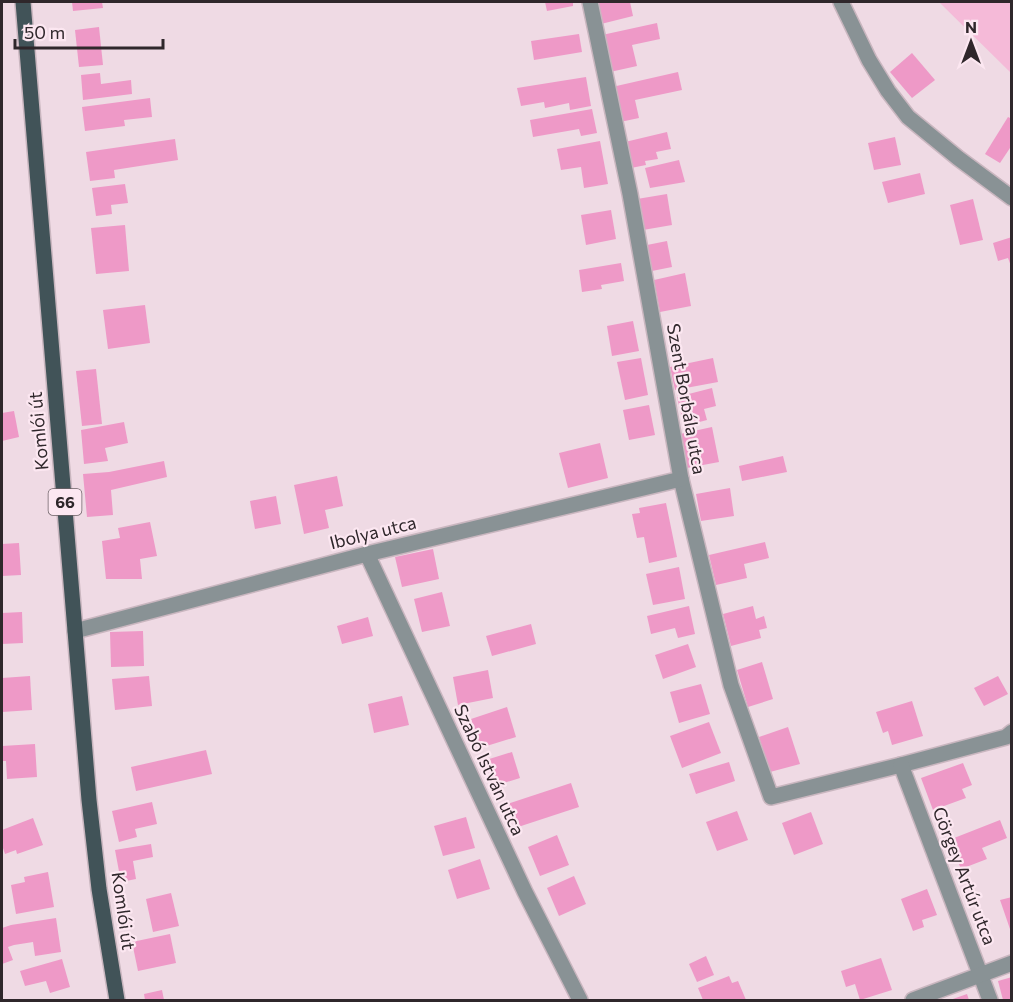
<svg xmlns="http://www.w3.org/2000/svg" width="1013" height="1002" font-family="Commissioner,sans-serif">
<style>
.green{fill:#f5bad8}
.building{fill:#ee99c7}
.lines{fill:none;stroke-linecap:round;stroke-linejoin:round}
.street-casing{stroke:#c9b6bf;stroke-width:18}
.primary-casing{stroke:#c9b6bf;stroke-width:18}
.street{stroke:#899295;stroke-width:15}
.primary{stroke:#415358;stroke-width:15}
.labels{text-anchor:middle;stroke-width:4.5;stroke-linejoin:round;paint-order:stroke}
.shield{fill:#fce7f1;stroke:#6c6166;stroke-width:1.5}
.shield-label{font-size:16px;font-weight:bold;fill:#2f272b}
.street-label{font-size:18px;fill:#2f272b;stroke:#fce7f1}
</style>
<rect width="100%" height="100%" fill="#efdae4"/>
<!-- green -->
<polygon class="green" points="939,2 1011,2 1011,73"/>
<!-- building -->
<g class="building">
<polygon points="72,2 102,2 103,8 73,11"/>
<polygon points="545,2 573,2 573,6 547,11"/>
<polygon points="596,2 630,2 633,16 601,24"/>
<polygon points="657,23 660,39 632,45 637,66 610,72 602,35"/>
<polygon points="99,27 103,65 79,67 75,30"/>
<polygon points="579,34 582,52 534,60 531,41"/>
<polygon points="912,53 935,80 912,98 890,72"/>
<polygon points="678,72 682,90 635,100 639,118 620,122 612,87"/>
<polygon points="100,73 101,84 131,80 132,94 83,100 81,75"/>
<polygon points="586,77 591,106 570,110 569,103 545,108 544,102 521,106 517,88"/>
<polygon points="150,98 152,117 124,120 125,126 85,131 82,107"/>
<polygon points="592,109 597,133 581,136 579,129 533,137 530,120"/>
<polygon points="1008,117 1012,119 1012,145 1000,163 985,154"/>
<polygon points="667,132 671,149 656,152 658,159 645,161 646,165 631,168 625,142"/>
<polygon points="895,137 901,165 874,170 868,143"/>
<polygon points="175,139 178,160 114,170 115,178 90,181 86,152"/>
<polygon points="600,141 608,184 584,188 581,167 561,170 557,149"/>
<polygon points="679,160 685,182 650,188 645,168"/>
<polygon points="920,173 925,194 888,203 882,182"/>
<polygon points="125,184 128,203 111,205 112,214 96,216 92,188"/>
<polygon points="667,194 672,225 643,230 637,199"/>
<polygon points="973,199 983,240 960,245 950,205"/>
<polygon points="611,210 616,239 586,245 581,215"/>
<polygon points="125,225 129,271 96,274 91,228"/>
<polygon points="1012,237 1012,266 1011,266 1008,258 998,261 993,243"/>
<polygon points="667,241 672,267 652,271 647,245"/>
<polygon points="621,263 624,281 601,285 602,289 582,292 579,270"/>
<polygon points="685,273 691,306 660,312 654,280"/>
<polygon points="145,305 150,343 108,349 103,310"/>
<polygon points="633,321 639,351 612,356 607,326"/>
<polygon points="641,358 648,395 625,400 617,362"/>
<polygon points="713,358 718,382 675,390 670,367"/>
<polygon points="96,369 102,424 82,426 76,371"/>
<polygon points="712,388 716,406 704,409 707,420 684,426 677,397"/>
<polygon points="649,405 655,435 629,440 623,410"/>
<polygon points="14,411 19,437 2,441 2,413"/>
<polygon points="124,422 128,443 105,448 108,461 84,464 81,430"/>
<polygon points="712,427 719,462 687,468 680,434"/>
<polygon points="600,443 608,478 568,488 559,453"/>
<polygon points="783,456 787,472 742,481 739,466"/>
<polygon points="164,461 167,477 111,490 113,515 87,517 83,474 109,472"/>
<polygon points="337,476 343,506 325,510 329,528 304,534 294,485"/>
<polygon points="730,488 734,516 701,521 696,494"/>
<polygon points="276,496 281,524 255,529 250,501"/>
<polygon points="666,503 677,557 649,563 644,537 637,538 632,514 640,513 639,508"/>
<polygon points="150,522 157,556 140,559 142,579 106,579 102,541 120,538 118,528"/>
<polygon points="765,542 769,558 744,564 747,578 716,585 709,555"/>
<polygon points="19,543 21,575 2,576 2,544"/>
<polygon points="433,549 439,579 402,587 395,557"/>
<polygon points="679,567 685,599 653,605 646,574"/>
<polygon points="442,592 450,626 422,632 414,599"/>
<polygon points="689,606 695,634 678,638 675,628 651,634 647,616"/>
<polygon points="753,606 756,619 764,616 767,628 759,630 761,638 731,646 723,614"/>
<polygon points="22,612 23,643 2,644 2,613"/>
<polygon points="368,617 373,636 342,644 337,626"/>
<polygon points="531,624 536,644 492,656 486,636"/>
<polygon points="143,631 144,666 111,667 110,632"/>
<polygon points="688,644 696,667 663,679 655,655"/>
<polygon points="762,662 773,699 748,707 737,670"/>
<polygon points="488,670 493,698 458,705 453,677"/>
<polygon points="30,676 32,710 2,712 2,678"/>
<polygon points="149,676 152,706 115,710 112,679"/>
<polygon points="998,676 1008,694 984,706 974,688"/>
<polygon points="701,684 710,714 679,723 670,692"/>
<polygon points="402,696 409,725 374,733 368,704"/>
<polygon points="912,701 923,736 892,745 888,731 883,733 876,712"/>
<polygon points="507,707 516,737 480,748 471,719"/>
<polygon points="709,722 721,753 682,768 670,736"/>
<polygon points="788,727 800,764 770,772 759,737"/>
<polygon points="35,744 37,777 7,779 6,761 2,761 2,746"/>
<polygon points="206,750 212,774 136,791 131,767"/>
<polygon points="512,752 520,778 494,786 486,760"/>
<polygon points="729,762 735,781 696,794 689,774"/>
<polygon points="963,763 972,785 962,789 966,798 933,810 921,778"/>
<polygon points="571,783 579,807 515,828 507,804"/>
<polygon points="152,802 157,824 135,829 137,837 119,842 112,811"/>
<polygon points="737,811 748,840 717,851 706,822"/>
<polygon points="811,812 823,844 794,855 782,823"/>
<polygon points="466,817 475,848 443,856 434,826"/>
<polygon points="33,818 43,845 17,854 16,850 5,854 2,845 2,830"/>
<polygon points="1000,820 1007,838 982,848 987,859 961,869 949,840"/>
<polygon points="557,835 569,865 540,876 528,847"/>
<polygon points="151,844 153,857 133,861 136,879 121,882 115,850"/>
<polygon points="480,859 490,889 457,899 448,870"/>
<polygon points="48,872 54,907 16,914 11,885 25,882 24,877"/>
<polygon points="574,876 586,904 559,916 547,888"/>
<polygon points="927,889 937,915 922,920 924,927 913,931 901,899"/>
<polygon points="171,893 179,926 153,932 146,899"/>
<polygon points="1012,897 1012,932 1011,932 1000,900"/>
<polygon points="56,918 61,952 35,956 33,942 14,945 8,947 13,960 2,964 2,928 11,925"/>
<polygon points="170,934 176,963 138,971 132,942"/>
<polygon points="706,956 714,975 697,982 689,964"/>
<polygon points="881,958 892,990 860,1000 855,984 846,987 841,971"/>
<polygon points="62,959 70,987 50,993 46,981 25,986 20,971"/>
<polygon points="729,976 732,983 738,981 746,1000 703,1000 698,988"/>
<polygon points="1012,977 1012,1000 1003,1000 998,981"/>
<polygon points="162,990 164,1000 145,1000 144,994"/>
<polygon points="967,994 969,1000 950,1000"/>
</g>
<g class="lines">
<!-- street casing -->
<g class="street-casing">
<g id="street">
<polyline points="590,2 630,194 681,479 731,685 771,797 901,765 1006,737 1012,732"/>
<polyline points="841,2 869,60 888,91 908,117 958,158 1012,198"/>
<polyline points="367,554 525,892 580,1000"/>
<polyline points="75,631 367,554 681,479"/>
<polyline points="901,765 990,1000"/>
<polyline points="913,1000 1012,963"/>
</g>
</g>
<!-- primary casing -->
<g class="primary-casing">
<polyline id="primary" points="23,2 89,800 99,889 117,1000"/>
</g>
<!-- street -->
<use href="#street" class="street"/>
<!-- primary -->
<use href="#primary" class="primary"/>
</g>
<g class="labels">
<!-- shield labels -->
<rect class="shield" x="48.5" y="489" width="33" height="26" rx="4.5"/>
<g class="shield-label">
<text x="65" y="508">66</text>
</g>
<!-- street labels -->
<g class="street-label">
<text transform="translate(686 399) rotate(80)" y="6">Szent Borbála utca</text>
<text transform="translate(39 431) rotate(-95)" y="6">Komlói út</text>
<text transform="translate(373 533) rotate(-14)" y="6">Ibolya utca</text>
<text transform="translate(489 770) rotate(65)" y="6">Szabó István utca</text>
<text transform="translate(964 876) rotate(69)" y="6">Görgey Artúr utca</text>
<text transform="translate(123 911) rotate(82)" y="6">Komlói út</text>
</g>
</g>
<!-- border -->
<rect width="1013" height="1002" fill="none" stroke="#2f272b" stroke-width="6"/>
<!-- north arrow -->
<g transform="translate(971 42)" stroke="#fce7f1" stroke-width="4.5" paint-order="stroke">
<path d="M0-4.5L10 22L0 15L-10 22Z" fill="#2f272b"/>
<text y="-9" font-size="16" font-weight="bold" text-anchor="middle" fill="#2f272b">N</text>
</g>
<!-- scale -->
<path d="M15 39v9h148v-9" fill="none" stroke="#2f272b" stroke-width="3"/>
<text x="24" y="39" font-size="18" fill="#2f272b" stroke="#fce7f1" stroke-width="4.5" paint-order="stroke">50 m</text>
</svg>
